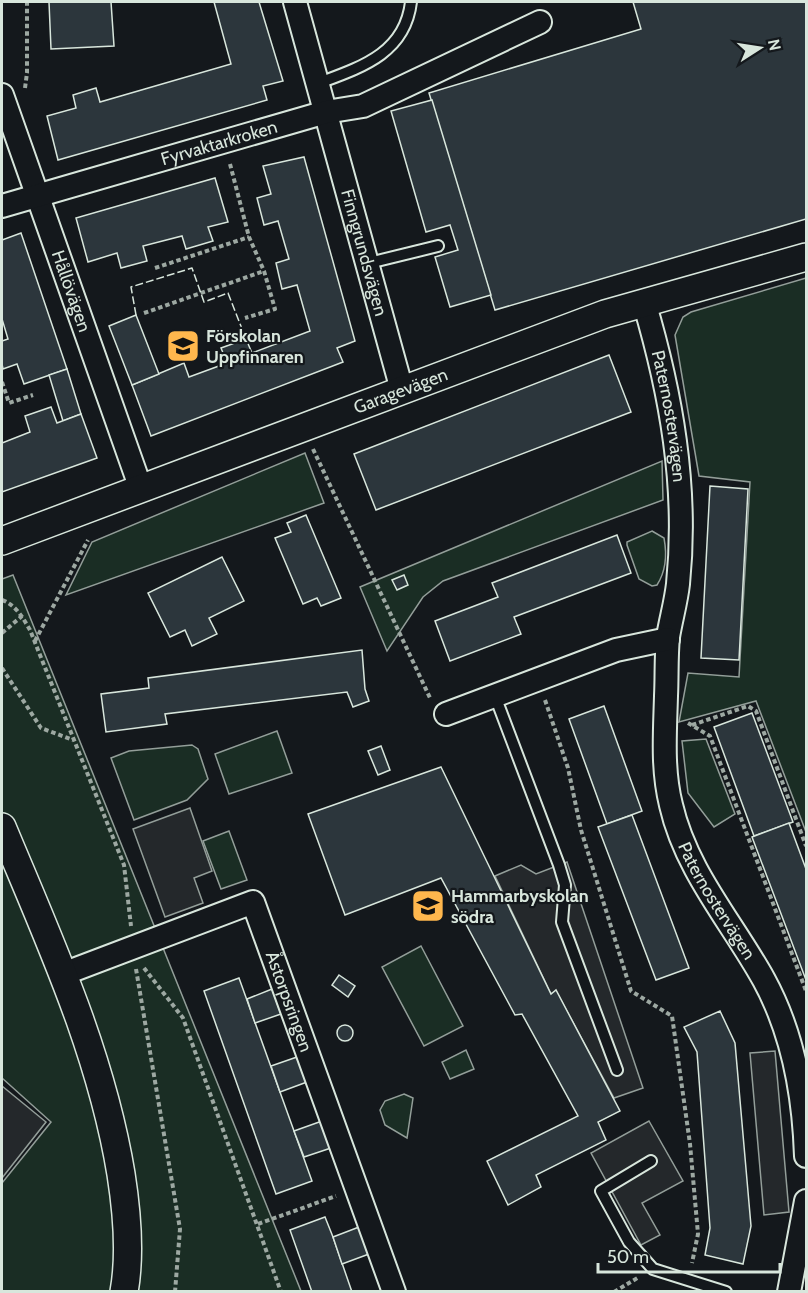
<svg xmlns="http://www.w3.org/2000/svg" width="808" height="1293" font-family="Cabin,sans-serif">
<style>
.green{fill:#1a2d24;stroke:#939e99;stroke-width:1.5}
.parking{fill:#24282b;stroke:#939e99;stroke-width:1.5}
.building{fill:#2c363c;stroke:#d8e6dc;stroke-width:1.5}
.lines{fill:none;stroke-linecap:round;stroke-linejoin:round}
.service-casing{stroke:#d8e6dc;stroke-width:14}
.minor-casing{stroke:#d8e6dc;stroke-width:26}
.tertiary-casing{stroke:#d8e6dc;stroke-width:30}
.path{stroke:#9da8a2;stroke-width:4;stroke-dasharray:4.5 3;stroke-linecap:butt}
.service{stroke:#14181c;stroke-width:10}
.minor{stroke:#14181c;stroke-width:22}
.tertiary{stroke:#14181c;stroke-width:27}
.fence{stroke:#d8e6dc;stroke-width:1.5;stroke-dasharray:8 3;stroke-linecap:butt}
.labels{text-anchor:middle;stroke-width:4.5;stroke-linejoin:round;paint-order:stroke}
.street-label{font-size:18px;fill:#d8e6dc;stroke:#14181c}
.poi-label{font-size:18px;font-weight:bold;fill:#d8e6dc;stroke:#14181c;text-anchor:start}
</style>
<rect width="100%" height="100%" fill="#14181c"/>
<!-- green -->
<g class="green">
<polygon points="806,278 806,832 756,701 679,722 688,673 739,677 750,482 699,476 675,335 683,317 691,312"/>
<polygon points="305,453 324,503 66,595 92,542"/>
<polygon points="662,461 663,500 443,581 423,597 387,651 360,587"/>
<path d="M652 531 664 538C667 554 666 571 657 585L652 586 639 579 627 545V542Z"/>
<polygon points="13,575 301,1291 2,1291 2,1183 51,1122 2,1078 2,579"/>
<polygon points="277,731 292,773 229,794 215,754"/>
<polygon points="706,739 735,814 714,827 688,793 682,741"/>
<polygon points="192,745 198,749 208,779 187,800 134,820 111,758 129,751"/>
<polygon points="229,831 247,880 221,889 203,841"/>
<polygon points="421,946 463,1026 424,1046 382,967"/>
<polygon points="466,1050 474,1069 450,1079 442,1062"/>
<polygon points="404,1094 413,1098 407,1138 385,1125 380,1110 385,1101"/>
</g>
<!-- parking -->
<g class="parking">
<polygon points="190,808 212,871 194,878 203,903 165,917 133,829"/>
<polygon points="567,862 643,1088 614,1098 556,991 551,994 495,876 521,865 536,874"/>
<polygon points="775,1051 789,1212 764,1215 750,1053"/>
<polygon points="2,1086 46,1122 2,1178"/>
<polygon points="649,1121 683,1181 642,1203 660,1235 641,1245 591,1153"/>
</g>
<!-- building -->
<g class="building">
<polygon points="49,2 111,2 114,46 51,49"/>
<polygon points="214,2 259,2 283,81 263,86 267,100 58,160 47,116 76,108 73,95 96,88 100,102 231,64"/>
<polygon points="633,2 806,2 806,219 495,310 429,93 641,29"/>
<polygon points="432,100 491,295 450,307 435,257 458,250 450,225 426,232 391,111"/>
<polygon points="304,157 355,341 337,348 343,362 151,436 132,385 184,363 189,377 227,363 221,348 246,339 252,353 310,331 297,285 282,289 276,263 289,259 278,221 264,225 257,198 271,194 263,166"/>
<polygon points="215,178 228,222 208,227 213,241 186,249 182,236 143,246 147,261 121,268 117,253 88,262 76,218"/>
<polygon points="21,233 67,369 24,384 17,364 3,369 2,364 2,341 8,339 2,319 2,240"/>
<polygon points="136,315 159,374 132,385 109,326"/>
<polygon points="609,355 631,412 376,510 354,454"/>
<polygon points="67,369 81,414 63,421 49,375"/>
<polygon points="51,407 57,423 81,414 97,458 2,492 2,443 30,432 25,416"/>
<polygon points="710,486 748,489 739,660 701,658"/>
<polygon points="306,515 341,598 321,606 317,598 303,604 275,538 291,532 287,523"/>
<polygon points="617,535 631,573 514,617 521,634 450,661 435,621 498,597 492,583"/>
<polygon points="222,557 244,601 209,618 217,634 192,646 185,630 170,637 148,593"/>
<polygon points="404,575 408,585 397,590 392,580"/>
<polygon points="362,650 365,689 369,701 353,707 347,692 165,714 167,724 106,732 101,694 149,688 148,678"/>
<polygon points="604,706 642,811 607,824 569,719"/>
<polygon points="752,713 793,822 754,836 714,727"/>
<polygon points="381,746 390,770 378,775 368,751"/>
<polygon points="441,767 551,994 556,990 620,1111 598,1122 606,1140 536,1175 541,1187 508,1205 487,1161 578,1116 522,1014 515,1015 441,878 345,915 308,814"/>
<polygon points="632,815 689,968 656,980 598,827"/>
<polygon points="789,823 806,869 806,980 752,837"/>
<polygon points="339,975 355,986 348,997 332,985"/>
<polygon points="239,978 312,1181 276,1194 204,991"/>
<polygon points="272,989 281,1014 255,1023 247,999"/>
<polygon points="720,1011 735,1043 751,1226 743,1264 705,1255 710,1228 697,1052 684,1027"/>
<circle cx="345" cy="1033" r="8"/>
<polygon points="297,1057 307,1082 280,1092 271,1066"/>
<polygon points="322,1121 331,1148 304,1157 294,1131"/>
<polygon points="325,1217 333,1237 352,1292 312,1292 290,1230"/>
<polygon points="359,1227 369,1254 342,1264 333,1237"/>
</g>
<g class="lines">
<!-- service casing -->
<g class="service-casing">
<g id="service">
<path d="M319 83C362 67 405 53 411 2"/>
<polyline points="369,263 438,246"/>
<polyline points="495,696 559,865 565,885 562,922 617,1070"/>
<polyline points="651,1161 601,1191 629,1242 653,1269 726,1292"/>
</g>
</g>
<!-- minor casing -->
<g class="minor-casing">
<g id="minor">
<path id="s1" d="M295 2 402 390"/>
<path id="s2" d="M2 95 141 489"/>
<path id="s3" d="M2 206 326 112 363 106 540 22"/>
<path id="s4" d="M644 302C671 393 688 487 678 584 676 602 671 619 668 637 666 657 667 677 666 696 665 733 662 769 671 805 686 871 732 922 764 980 793 1033 804 1096 806 1156"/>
<polyline points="446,714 616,650 668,639"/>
<path id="s5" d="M63 974 253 902 394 1292"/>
<polyline points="789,1292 806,1201"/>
</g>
</g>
<!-- tertiary casing -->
<g class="tertiary-casing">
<g id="tertiary">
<path id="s6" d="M2 541 605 314 806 257"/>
<path d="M2 827C49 940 101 1052 121 1174 127 1212 131 1253 124 1292"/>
</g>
</g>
<!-- path -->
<g class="path">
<polyline points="25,88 27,73 27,2"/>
<polyline points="230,164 249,237 264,271 275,309 245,318"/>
<polyline points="155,268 249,237"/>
<polyline points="144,313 264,271"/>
<polyline points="2,382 9,403 33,395"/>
<polyline points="313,449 431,700"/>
<path d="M2 600C16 605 23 618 30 630L124 865 131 926"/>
<polyline points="2,633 22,616"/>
<polyline points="35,641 88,540"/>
<polyline points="2,668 41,728 73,740"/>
<polyline points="545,700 568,768 581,830 631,991 672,1016 690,1144 698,1234 692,1263"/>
<polyline points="688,723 710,736 806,991"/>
<polyline points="692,725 748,706 756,711 806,846"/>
<polyline points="144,968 183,1018 281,1292"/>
<polyline points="136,969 180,1229 175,1292"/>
<polyline points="258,1224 336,1196"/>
<polyline points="614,1292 639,1277"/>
</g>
<!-- service -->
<use href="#service" class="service"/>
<!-- minor -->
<use href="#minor" class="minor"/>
<!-- tertiary -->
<use href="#tertiary" class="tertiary"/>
<!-- fence -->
<polyline class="fence" points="136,315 131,287 192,268 204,302 228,293 246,339"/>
</g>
<!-- icons -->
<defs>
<g id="school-square" transform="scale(1.725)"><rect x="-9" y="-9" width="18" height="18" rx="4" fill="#ffb74d" stroke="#14181c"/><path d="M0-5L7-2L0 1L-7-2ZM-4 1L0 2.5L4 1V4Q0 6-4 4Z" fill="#111"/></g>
</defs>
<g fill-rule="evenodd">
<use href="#school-square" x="183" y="346"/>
<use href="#school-square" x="428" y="906"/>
</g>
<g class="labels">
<!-- street labels -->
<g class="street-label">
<text dy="6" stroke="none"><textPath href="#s3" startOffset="226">Fyrvaktarkroken</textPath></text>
<text dy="6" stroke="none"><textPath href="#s1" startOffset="260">Finngrundsvägen</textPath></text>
<text dy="6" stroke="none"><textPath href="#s2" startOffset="208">Hållövägen</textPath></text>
<text dy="6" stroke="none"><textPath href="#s6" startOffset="426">Garagevägen</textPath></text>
<text dy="6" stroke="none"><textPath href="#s4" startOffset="117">Paternostervägen</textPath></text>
<text dy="6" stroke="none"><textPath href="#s4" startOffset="615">Paternostervägen</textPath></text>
<text dy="6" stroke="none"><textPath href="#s5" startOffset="309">Åstorpsringen</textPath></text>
</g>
<!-- poi labels -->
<g class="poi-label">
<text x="206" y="342">Förskolan<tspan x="206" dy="21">Uppfinnaren</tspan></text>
<text x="451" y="902">Hammarbyskolan<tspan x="451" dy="21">södra</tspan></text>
</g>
</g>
<!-- border -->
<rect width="808" height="1293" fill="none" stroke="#d8e6dc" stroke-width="6"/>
<!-- north arrow -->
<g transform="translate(760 48) rotate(78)" stroke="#14181c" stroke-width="4.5" paint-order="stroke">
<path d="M0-4.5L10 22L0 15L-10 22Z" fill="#d8e6dc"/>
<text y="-9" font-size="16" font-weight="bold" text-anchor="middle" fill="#d8e6dc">N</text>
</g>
<!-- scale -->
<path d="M598 1263v9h182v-9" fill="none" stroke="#d8e6dc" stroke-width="3"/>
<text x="607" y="1263" font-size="18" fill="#d8e6dc" stroke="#14181c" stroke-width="4.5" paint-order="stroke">50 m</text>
</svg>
